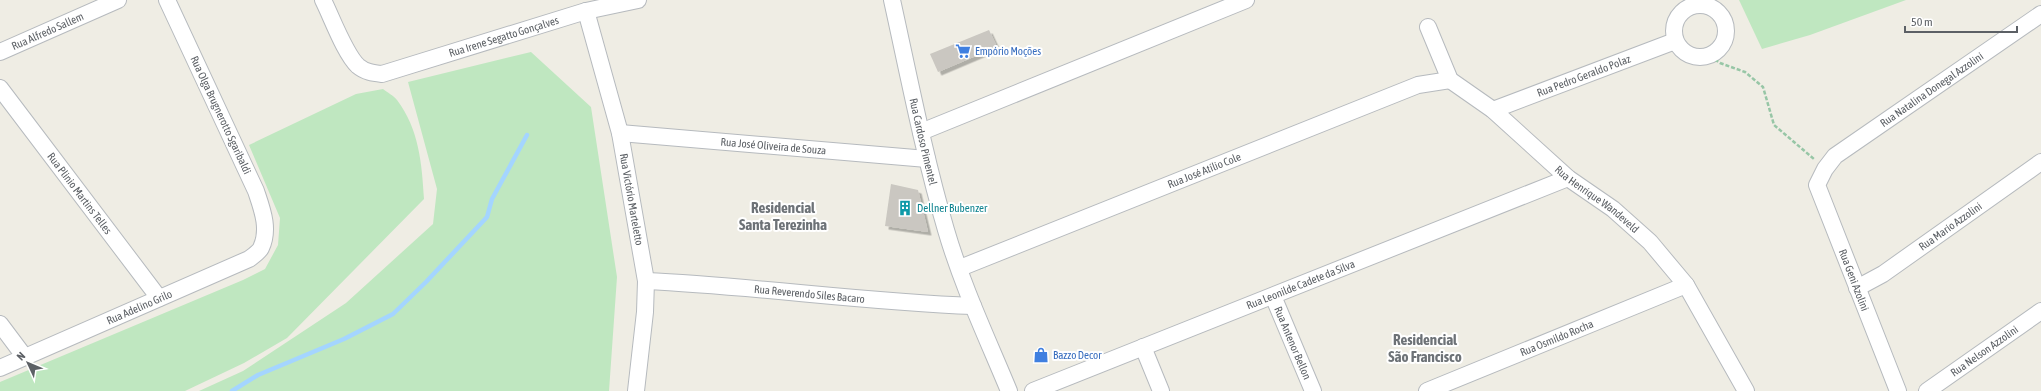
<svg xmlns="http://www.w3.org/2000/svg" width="2041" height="391" font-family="'Asap Condensed',sans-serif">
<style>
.green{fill:#bfe7c0}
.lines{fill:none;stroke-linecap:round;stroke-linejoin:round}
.stream{stroke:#a4d5ff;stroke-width:4.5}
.building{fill:#cac7c1;filter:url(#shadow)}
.minor-casing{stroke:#b6babe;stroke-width:18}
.path{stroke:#97c6a6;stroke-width:2.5;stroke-dasharray:4 2;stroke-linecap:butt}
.minor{stroke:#fff;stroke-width:16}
.labels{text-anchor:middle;stroke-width:4;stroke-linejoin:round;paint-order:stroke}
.street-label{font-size:11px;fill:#5c6065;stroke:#fff}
.shop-label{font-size:11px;fill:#366cbe;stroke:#fff;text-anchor:start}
.culture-label{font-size:11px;fill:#0d838f;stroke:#fff;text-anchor:start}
.district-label{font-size:15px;font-weight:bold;fill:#6d7277;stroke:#fff}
</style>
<defs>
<filter id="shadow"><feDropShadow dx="3.5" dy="3.5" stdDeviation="0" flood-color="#0004"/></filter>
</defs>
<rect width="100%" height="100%" fill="#efede4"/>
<!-- green -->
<g class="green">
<polygon points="1739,0 1906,0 1810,35 1762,49"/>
<polygon points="531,52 591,107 617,277 609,391 199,391 243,371 346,303 433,224 437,189 408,82"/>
<path d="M383 89C387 92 394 96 397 100 419 129 422 164 424 199L287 338 244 363 185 391H0V382L243 280 265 269 278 245 280 218 249 145 356 94Z"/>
</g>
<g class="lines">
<!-- stream -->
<polyline class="stream" points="232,391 258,375 344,339 393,314 426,282 487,217 492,199 527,135"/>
</g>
<!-- building -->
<g class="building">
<polygon points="989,30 997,47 938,72 930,54"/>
<polygon points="891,184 918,190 928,232 885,226"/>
</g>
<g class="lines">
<!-- minor casing -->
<g class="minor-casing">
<g id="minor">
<path id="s1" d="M323 0C332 18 345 54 358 66 365 72 373 73 382 74L586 11 638 0"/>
<path id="s2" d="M892 0C909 77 924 155 946 230 962 285 987 338 1009 391"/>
<circle cx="1700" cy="31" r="26"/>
<path id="s3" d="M586 11 620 133 646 281 645 312 636 391"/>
<path id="s4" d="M1428 27 1450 80 1493 110 1568 178 1613 209 1650 242 1686 285 1746 391"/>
<path id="s5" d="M0 52 118 0"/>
<path id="s6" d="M0 88 159 298"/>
<path id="s7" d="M1493 110 1675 41"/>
<polyline points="921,132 1246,0"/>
<path id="s8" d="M620 133 927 159"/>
<path id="s9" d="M960 268 1418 85 1450 80"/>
<path id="s10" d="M646 281C755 286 864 302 973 306"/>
<path id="s11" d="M1857 288 1883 274 2041 162"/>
<path id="s12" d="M1273 296 1313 391"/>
<polyline points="0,324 24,356"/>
<polyline points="1143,347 1161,391"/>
<path id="s13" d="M0 368 249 259C253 256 259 252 261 248 270 229 262 209 256 191L167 0"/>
<path id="s14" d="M1033 391 1568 178"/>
<path id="s15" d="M1427 391 1686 285"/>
<path id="s16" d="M1898 391 1817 185 1825 169 1835 156 2041 14"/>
<path id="s17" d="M1927 391 2041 311"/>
</g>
</g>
<!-- path -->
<polyline class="path" points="1710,56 1720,63 1745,72 1763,87 1774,125 1814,159"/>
<!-- minor -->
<use href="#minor" class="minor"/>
</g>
<!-- icons -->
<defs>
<g id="supermarket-bare" transform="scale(1.2)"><path d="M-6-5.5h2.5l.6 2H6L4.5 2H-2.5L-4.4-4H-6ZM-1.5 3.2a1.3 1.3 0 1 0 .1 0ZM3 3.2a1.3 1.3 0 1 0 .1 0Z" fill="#3f7fe0" stroke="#fff" stroke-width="2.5" paint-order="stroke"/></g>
<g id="building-bare" transform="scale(1.2)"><path d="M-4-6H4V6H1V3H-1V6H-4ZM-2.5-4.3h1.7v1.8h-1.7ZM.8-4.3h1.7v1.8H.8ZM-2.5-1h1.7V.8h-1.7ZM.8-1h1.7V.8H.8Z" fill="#0f9aa8" stroke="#fff" stroke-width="2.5" paint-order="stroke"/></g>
<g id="shop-bare" transform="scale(1.2)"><path d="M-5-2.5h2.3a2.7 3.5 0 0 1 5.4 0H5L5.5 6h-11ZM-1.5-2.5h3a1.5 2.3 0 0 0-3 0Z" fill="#3f7fe0" stroke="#fff" stroke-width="2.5" paint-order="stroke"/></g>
</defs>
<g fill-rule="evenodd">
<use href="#supermarket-bare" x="963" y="51"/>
<use href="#building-bare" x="905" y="208"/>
<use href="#shop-bare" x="1041" y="355"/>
</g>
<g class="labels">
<!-- street labels -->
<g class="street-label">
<text dy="4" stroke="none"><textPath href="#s5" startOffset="52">Rua Alfredo Sallem</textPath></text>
<text dy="4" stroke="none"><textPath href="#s1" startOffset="228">Rua Irene Segatto Gonçalves</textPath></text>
<text dy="4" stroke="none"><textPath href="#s7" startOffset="97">Rua Pedro Geraldo Polaz</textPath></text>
<text dy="4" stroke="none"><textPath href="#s16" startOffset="373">Rua Natalina Donegal Azzolini</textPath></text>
<text transform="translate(221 115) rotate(65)" y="4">Rua Olga Brugnerotto Sgaribaldi</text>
<text dy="4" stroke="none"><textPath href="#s2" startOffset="145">Rua Cardoso Pimentel</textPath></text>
<text dy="4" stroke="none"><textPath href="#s8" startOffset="154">Rua José Oliveira de Souza</textPath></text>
<text dy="4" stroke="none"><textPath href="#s9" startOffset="263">Rua José Atílio Cole</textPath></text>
<text dy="4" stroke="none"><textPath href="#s6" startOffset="132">Rua Plinio Martins Telles</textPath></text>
<text dy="4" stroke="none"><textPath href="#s3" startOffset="194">Rua Victório Marteletto</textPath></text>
<text dy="4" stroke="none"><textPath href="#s4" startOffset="247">Rua Henrique Wandeveld</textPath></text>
<text dy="4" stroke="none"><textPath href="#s11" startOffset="112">Rua Mario Azzolini</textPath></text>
<text transform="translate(1854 280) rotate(69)" y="4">Rua Geni Azolini</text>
<text dy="4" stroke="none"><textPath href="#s14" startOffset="288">Rua Leonilde Cadete da Silva</textPath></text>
<text dy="4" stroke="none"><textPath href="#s10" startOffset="164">Rua Reverendo Siles Bacaro</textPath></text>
<text dy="4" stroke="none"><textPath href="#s13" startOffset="152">Rua Adelino Grilo</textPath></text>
<text dy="4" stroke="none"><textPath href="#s15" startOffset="140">Rua Osmildo Rocha</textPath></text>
<text dy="4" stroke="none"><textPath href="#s12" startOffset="51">Rua Antenor Bellon</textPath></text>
<text dy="4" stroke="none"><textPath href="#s17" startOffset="70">Rua Nelson Azzolini</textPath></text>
</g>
<!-- shop labels -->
<g class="shop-label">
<text x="975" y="55">Empório Moções</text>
<text x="1053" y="359">Bazzo Decor</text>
</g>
<!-- culture labels -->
<g class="culture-label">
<text x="917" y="212">Dellner Bubenzer</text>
</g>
<!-- district labels -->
<g class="district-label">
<text x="783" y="213">Residencial<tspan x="783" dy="17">Santa Terezinha</tspan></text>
<text x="1425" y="345">Residencial<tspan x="1425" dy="17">São Francisco</tspan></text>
</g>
</g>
<!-- north arrow -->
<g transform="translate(28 363) rotate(314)" stroke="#ffffff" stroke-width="3" paint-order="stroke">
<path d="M0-3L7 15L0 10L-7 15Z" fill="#5c6065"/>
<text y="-6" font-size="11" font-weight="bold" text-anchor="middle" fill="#5c6065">N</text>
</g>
<!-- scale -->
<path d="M1905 26v6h112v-6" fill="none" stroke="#5c6065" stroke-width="2"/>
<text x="1911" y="26" font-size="12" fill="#5c6065" stroke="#ffffff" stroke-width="3" paint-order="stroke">50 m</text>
</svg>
